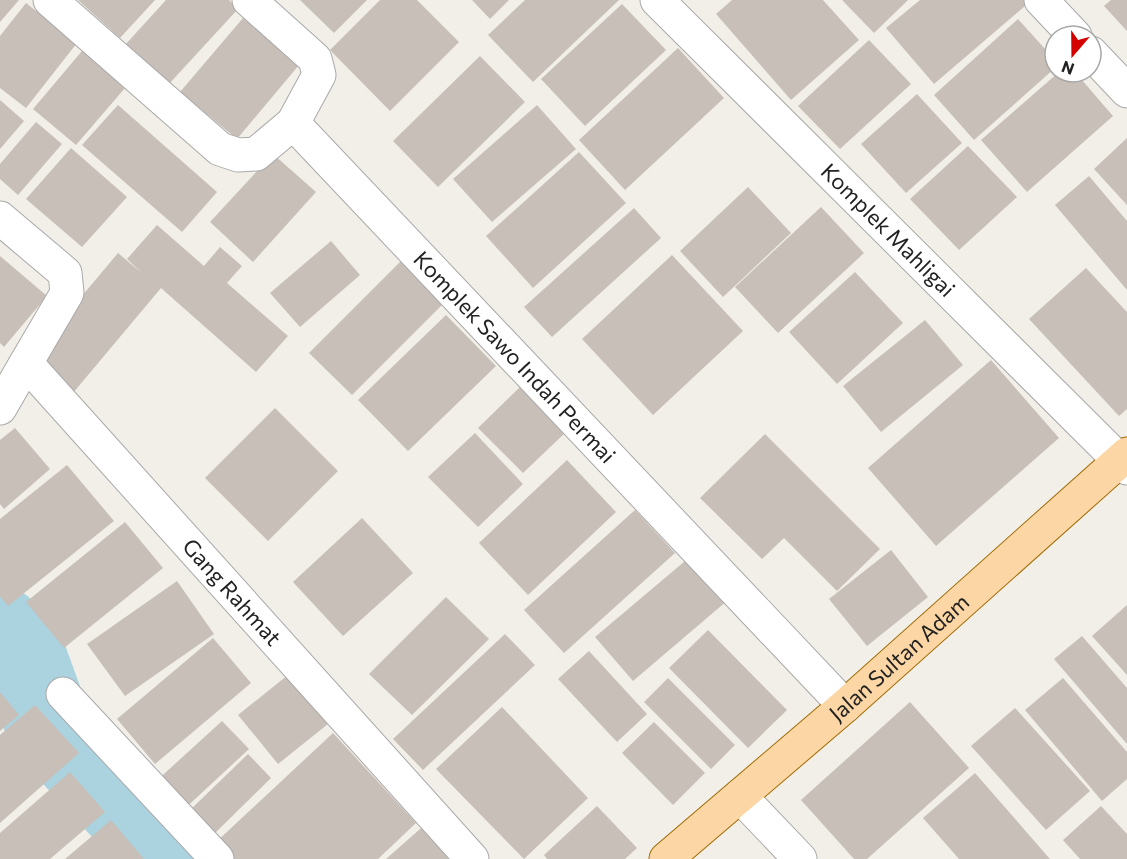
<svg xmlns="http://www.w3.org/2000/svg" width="1127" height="859" font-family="Commissioner,sans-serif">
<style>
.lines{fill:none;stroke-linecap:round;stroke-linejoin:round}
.river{stroke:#aad3df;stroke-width:86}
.building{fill:#c7bfb8}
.minor-casing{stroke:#a9a9a9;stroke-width:35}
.major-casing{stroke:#a06b00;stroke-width:35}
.minor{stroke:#fff;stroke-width:33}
.major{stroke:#fcd6a4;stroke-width:33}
.labels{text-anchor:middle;stroke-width:5;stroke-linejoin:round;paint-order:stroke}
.street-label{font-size:22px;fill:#222;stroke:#fff}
</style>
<rect width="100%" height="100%" fill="#f2efe9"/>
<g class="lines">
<!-- river -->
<polyline class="river" points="0,629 20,647 49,727 171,859"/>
</g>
<!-- building -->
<g class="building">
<polygon points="0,0 19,0 0,22"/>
<polygon points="78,0 155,0 120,38"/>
<polygon points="166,0 229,0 238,9 168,85 125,45"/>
<polygon points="300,0 367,0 334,33"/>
<polygon points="380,0 417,0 459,42 390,111 330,50"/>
<polygon points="472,0 509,0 490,19"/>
<polygon points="525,0 619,0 533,82 488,35"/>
<polygon points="732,0 823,0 859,40 791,100 716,14"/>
<polygon points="842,0 908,0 874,33"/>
<polygon points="920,0 1032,0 934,84 886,28"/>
<polygon points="1111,0 1127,0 1127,31 1104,6"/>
<polygon points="26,3 77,43 26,108 0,88 0,36"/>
<polygon points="622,4 666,50 585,126 541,79"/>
<polygon points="243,18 299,65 237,139 180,92"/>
<polygon points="1018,19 1055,60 1055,68 974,140 934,95"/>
<polygon points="869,40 911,84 840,149 798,106"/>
<polygon points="87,45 131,81 76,145 33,109"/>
<polygon points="678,48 724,98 625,190 579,140"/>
<polygon points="480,56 525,102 438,187 393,141"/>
<polygon points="1059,72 1075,72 1113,116 1027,192 981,140"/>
<polygon points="917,94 962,143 906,193 861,144"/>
<polygon points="0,100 24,121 0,149"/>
<polygon points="118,105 217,192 182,232 82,145"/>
<polygon points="537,105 576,149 492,222 453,179"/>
<polygon points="36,122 62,144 18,195 0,179 0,164"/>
<polygon points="1127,138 1127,205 1094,169"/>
<polygon points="968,146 1017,197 959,250 910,199"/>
<polygon points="71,148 127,197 82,247 26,199"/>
<polygon points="579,152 626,203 533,288 486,236"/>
<polygon points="273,154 316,192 253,262 210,222"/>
<polygon points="1089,176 1127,221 1127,290 1055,205"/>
<polygon points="748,187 791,233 723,297 680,251"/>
<polygon points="821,207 864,253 778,333 735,287"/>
<polygon points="634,208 661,238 552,337 524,307"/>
<polygon points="157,225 204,266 220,247 242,266 227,283 288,336 256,372 161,288 73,393 30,358 118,253 143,274 127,259"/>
<polygon points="331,241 360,275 300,327 270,293"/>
<polygon points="672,255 743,331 653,415 582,339"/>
<polygon points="0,256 47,296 4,347 0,343"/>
<polygon points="405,257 447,300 352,395 309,353"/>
<polygon points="1086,268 1127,312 1127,409 1119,416 1029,319"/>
<polygon points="855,272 903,323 837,384 789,332"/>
<polygon points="446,315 496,366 408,451 358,400"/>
<polygon points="925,320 963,365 881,432 843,386"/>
<polygon points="991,360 1059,438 936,546 868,468"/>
<polygon points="520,387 566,432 523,473 478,428"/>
<polygon points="275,408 338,471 268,541 205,478"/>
<polygon points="15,428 50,469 4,509 0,504 0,440"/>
<polygon points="475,433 523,484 478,527 428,477"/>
<polygon points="765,434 880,549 837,591 784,538 762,559 700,498"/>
<polygon points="567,460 616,512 528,595 479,543"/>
<polygon points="67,465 114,521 8,606 0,596 0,519"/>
<polygon points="635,510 675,553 564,653 524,610"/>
<polygon points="362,518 413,573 343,636 293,582"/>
<polygon points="125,522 163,568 64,648 26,602"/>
<polygon points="891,550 928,597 867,646 829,599"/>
<polygon points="691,556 728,600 633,681 595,637"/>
<polygon points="177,581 214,634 125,696 87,644"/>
<polygon points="446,597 489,639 412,715 369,674"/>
<polygon points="1127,605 1127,675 1092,636"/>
<polygon points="708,630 787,710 748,748 669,668"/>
<polygon points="505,634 535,665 423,770 393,739"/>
<polygon points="1082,636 1127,688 1127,744 1054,659"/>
<polygon points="213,638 251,683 155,764 117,719"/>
<polygon points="589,651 647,714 617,742 558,679"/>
<polygon points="288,675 328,724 278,764 238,715"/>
<polygon points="668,678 735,745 711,769 644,702"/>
<polygon points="1063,678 1127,752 1127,779 1102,801 1025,710"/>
<polygon points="0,692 19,715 0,731"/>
<polygon points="910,702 969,768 867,859 854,859 801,800"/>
<polygon points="35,705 79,753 0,823 0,735"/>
<polygon points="502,707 588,798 524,859 436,769"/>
<polygon points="1015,708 1090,791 1046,830 971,746"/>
<polygon points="222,721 249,749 180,813 153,784"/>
<polygon points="654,722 705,773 673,805 622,753"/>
<polygon points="333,733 416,823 378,859 228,859 214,844"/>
<polygon points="248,754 271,778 212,836 188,812"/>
<polygon points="70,772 105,812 50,859 0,859 0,833"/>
<polygon points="975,773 1050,859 959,859 923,818"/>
<polygon points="597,806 637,848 625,859 547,859 544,855"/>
<polygon points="1101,806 1127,834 1127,859 1080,859 1063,840"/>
<polygon points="111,820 144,859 65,859"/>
<polygon points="428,822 451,859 386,859"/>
</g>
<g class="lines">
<!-- minor casing -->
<g class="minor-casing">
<g id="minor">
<polyline points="50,0 220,149 238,155 256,154 293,123"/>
<path id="s1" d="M249 0 315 59 319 75 293 123 845 706"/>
<path id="s2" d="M657 0 1127 468"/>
<polyline points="1041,0 1075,36"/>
<polyline points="1091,53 1127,91"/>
<polyline points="0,218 65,273 67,293 26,363"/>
<path id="s3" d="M0 408 26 363 472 859"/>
<polyline points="63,694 217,859"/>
<polyline points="740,796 800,859"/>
</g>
</g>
<!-- major casing -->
<g class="major-casing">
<g id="major">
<path id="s4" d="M666 859 845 706 1127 454"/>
</g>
</g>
<!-- minor -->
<use href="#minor" class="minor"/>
<!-- major -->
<use href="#major" class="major"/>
</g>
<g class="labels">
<!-- street labels -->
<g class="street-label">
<text dy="8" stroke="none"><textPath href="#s2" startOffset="326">Komplek Mahligai</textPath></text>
<text dy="8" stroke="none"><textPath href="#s1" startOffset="482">Komplek Sawo Indah Permai</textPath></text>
<text dy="8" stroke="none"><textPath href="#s3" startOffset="360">Gang Rahmat</textPath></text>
<text dy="8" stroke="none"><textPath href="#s4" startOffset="308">Jalan Sultan Adam</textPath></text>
</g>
</g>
<!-- north arrow -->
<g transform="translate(1073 54) rotate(200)"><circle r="28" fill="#ffffff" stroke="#a7a7a7" stroke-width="1.5"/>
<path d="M0-4.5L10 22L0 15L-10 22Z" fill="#d40000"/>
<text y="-9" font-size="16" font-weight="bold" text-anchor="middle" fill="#222222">N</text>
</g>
</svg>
